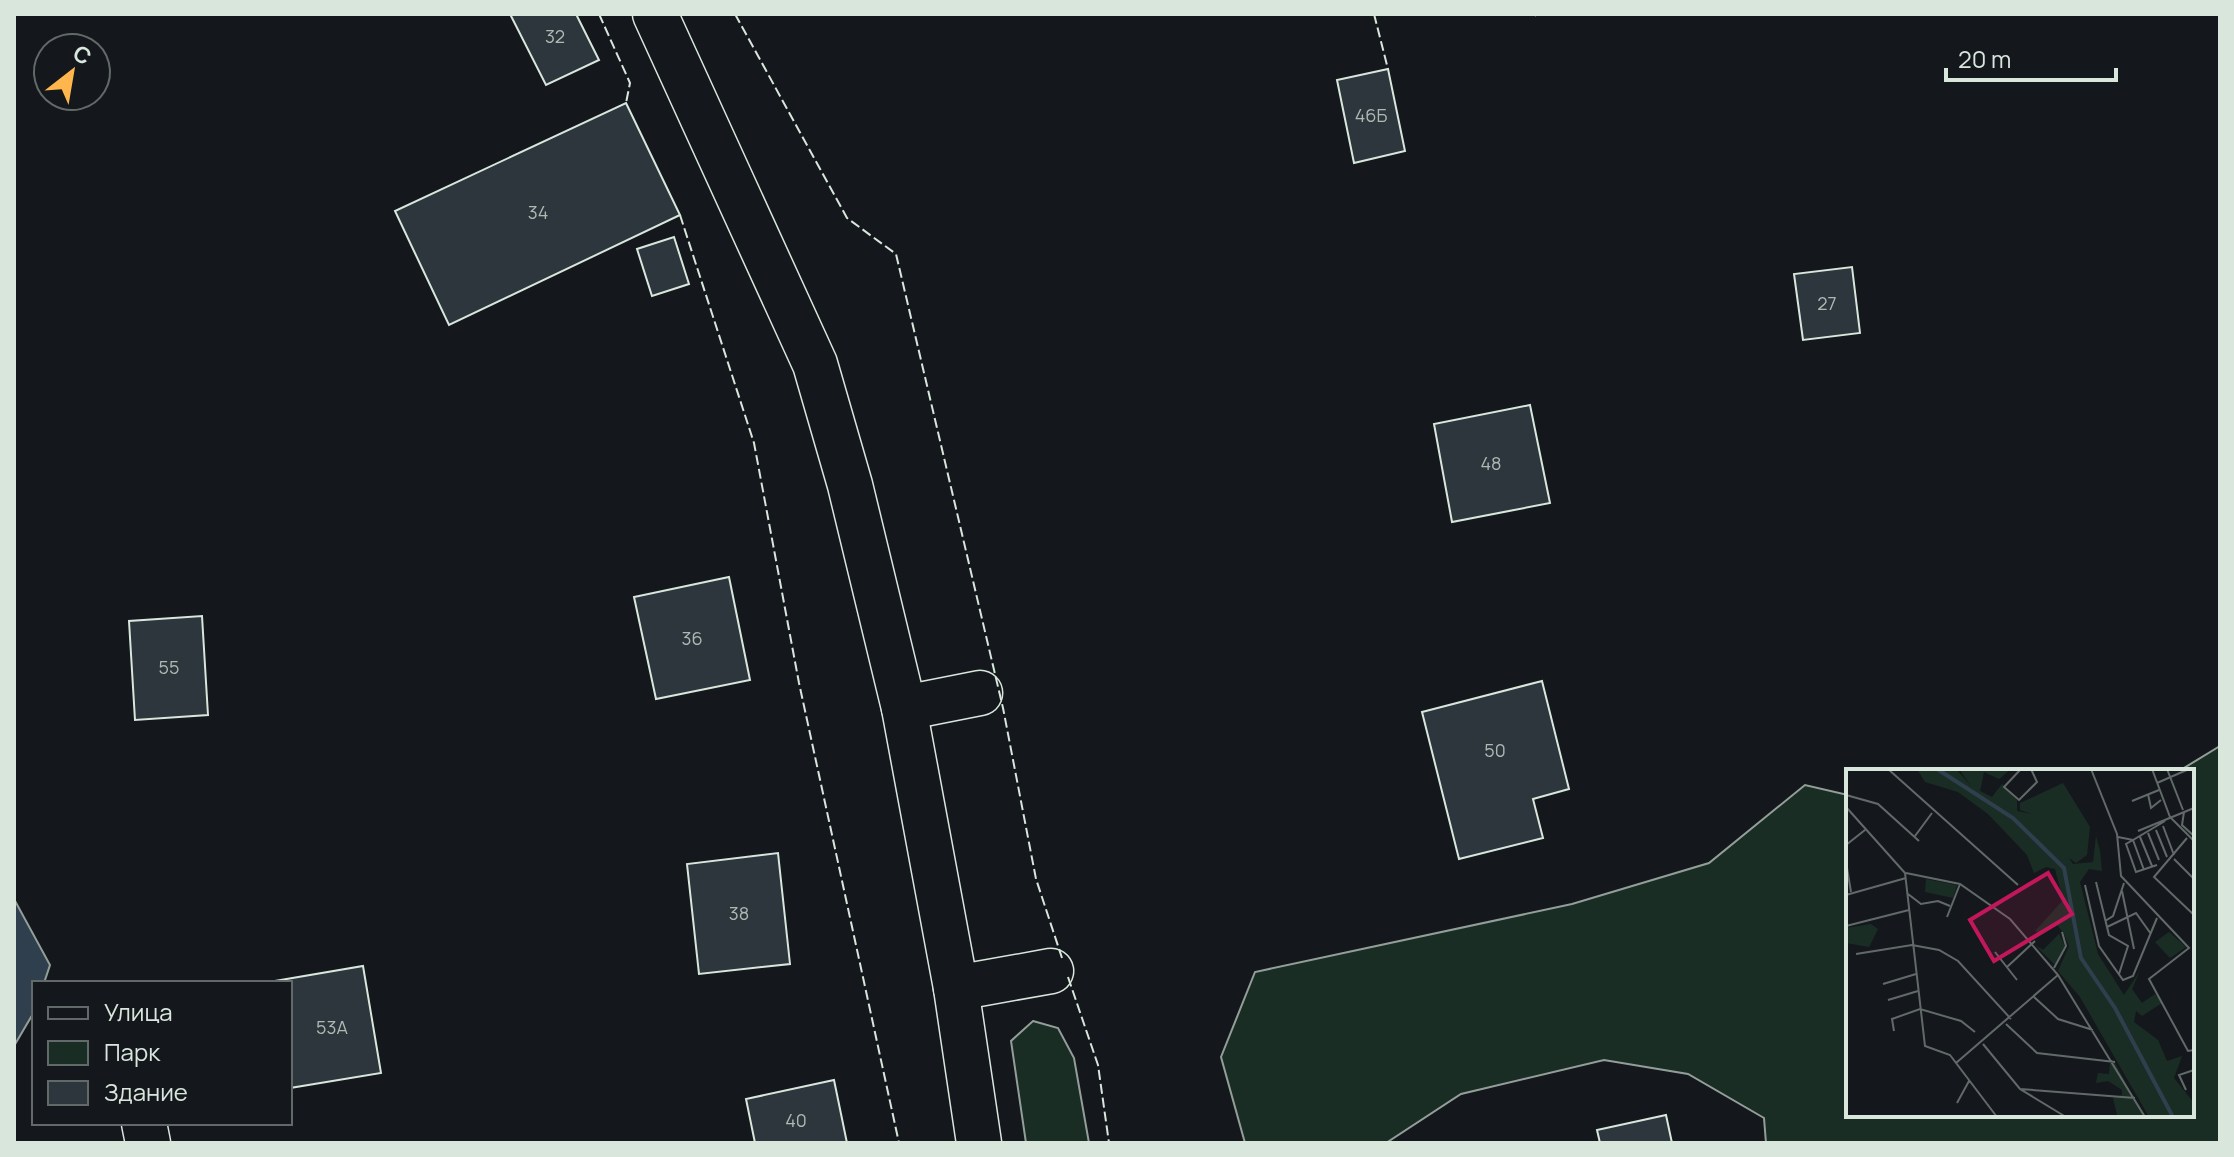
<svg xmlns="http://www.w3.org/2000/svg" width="2234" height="1157" font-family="Manrope,sans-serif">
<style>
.green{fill:#1a2d24;stroke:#939e99;stroke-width:2}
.water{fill:#2f3f4d;stroke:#939e99;stroke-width:2}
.building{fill:#2c363c;stroke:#d8e6dc;stroke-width:2}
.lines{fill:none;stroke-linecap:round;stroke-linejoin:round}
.minor-casing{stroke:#d8e6dc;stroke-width:47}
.minor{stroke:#14181c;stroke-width:44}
.fence{stroke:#d8e6dc;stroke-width:2;stroke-dasharray:10 4;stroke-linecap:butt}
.labels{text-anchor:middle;stroke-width:6;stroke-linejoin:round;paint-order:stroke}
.number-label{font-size:18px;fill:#adbab4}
.inset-river{fill:none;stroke:#2f3f4d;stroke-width:4}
.inset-road{fill:none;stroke:#626a69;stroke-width:2}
.view{fill:#c2185b;fill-opacity:0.15;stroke:#c2185b;stroke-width:4}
.inset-edge{fill:none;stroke:#d8e6dc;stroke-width:4}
</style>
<rect width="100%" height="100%" fill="#14181c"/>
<!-- green -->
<g class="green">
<polygon points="2220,746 2220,1143 1766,1143 1764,1118 1688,1074 1604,1060 1461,1094 1386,1143 1245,1143 1221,1057 1255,972 1572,904 1709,863 1805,785 1848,795 1848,1115 2192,1115 2192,771 2179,771"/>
<polygon points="1033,1021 1058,1028 1074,1058 1089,1143 1026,1143 1011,1041"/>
</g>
<!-- water -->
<polygon class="water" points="14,899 50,965 44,983 34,983 34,1012 14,1046"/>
<!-- building -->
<g class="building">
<polygon points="510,14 576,14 599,60 546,85"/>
<polygon points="1388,69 1405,151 1354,163 1337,80"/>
<polygon points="626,103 680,215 449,325 395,211"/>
<polygon points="674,237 689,284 652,296 637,249"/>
<polygon points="1852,267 1860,333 1803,340 1794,274"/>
<polygon points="1530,405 1550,503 1452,522 1434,424"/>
<polygon points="729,577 750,680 656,699 634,597"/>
<polygon points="202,616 208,715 135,720 129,621"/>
<polygon points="1542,681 1569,789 1533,799 1543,838 1459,859 1422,712"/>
<polygon points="778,853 790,964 699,974 687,864"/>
<polygon points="363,966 381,1073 290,1088 290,983 269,982"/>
<polygon points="834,1080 847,1143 755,1143 746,1099"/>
<polygon points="1666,1115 1672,1143 1600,1143 1597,1130"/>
</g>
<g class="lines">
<!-- minor casing -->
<g class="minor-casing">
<g id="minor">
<polyline points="655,14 815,364 850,485 904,708 956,988 979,1143"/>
<polyline points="904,708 980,693"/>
<polyline points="956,988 1051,971"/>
<polyline points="144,1123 148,1143"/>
</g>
</g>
<!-- minor -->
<use href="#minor" class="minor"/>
<!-- fence -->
<g class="fence">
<polyline points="599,14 630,83 626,103"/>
<polyline points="735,14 847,218 896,254 1003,708 1036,879 1062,958"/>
<polyline points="1374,14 1388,69"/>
<polyline points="1535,14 1536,16"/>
<polyline points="680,215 754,443 799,683 899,1143"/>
<polyline points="1068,977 1098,1065 1109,1143"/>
</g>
</g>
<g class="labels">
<!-- number labels -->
<g class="number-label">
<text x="555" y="43">32</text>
<text x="1371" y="122">46Б</text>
<text x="538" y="219">34</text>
<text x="1827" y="310">27</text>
<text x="1491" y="470">48</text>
<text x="692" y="645">36</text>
<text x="169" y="674">55</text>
<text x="1495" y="757">50</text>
<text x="739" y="920">38</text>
<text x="332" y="1034">53А</text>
<text x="796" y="1127">40</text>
</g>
</g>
<!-- overview -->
<g transform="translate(1846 769)">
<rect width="348" height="348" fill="#14181c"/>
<path d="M71 0H110L125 17 113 0H165L153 10 138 3 134 22 146 28 156 15 171 31V42L186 45 174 41V34L217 14 244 58 241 86 230 94 223 89 227 95 247 93 250 67 254 82 256 102 243 100 234 113 252 185 278 226 294 202 286 220 296 234 309 225 316 234 296 247 290 242 288 253 312 271 321 292 336 287 328 309 348 334V348H303L234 228 212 202 223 177 218 165 209 153 195 165 189 162 217 131 209 100 200 98 188 104 181 86 142 45 112 23 79 13ZM80 110 111 116 107 129 79 123ZM25 155 32 160 23 178 0 174V159ZM323 163 340 178 324 189 309 173ZM213 165 219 177 209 196 189 176 197 181ZM264 294H269L298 348 271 346 267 329 276 326V321L262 312 250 314 252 304 263 305Z" fill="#1a2d24"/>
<path class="inset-river" d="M91 0 167 49 218 99 235 189 269 239 327 348"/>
<path class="inset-road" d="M42 0 172 116M175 0 158 18 173 31 191 13 185 0M245 0 271 65 275 107 343 179 303 210 342 282 348 281M306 0 324 48 348 72M321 0 337 41M311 14 343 0M302 25 305 39 315 31M0 26 32 35 73 72M286 32 313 21M0 38 59 104 79 277 104 286 151 348M338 43 336 56 348 67M317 57 328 86M310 61 321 88M292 62 348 39M302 64 313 91M69 67 86 44M272 68 287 71 319 52M294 68 306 97M341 69 308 108 348 146M287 71 280 75 290 103 311 96M287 71 298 101M0 76 19 61M328 90 348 110M1 99 5 123M60 104 114 115 164 150 212 206 110 294M250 113 263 166 282 177 273 205M239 116 253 177 277 211 287 207 311 149M276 122 288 180M62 125 75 135 92 132 104 137M0 126 60 109M101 148 114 115M259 152 267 147 278 114M0 157 63 141M261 158 290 144 305 165M149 183 171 211M10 185 66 176 93 181 112 192 165 250M161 198 189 172M208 199 220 177 216 163M212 206 299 348M37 215 70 205M188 228 212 250 247 261M42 231 72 222M160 255 191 284 269 293M48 262 46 250 74 240 115 252 129 263M137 275 174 320 220 348M174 320 289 329M340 321 333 306 348 301M111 334 123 312"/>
<path class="view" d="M202 104 226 145 148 192 124 151Z"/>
<rect width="348" height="348" class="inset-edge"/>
</g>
<!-- border -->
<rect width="2234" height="1157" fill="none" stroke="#d8e6dc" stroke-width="32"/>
<!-- legend -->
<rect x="32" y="981" width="260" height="144" fill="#14181c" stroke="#626a69" stroke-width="2"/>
<rect x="48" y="1007" width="40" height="12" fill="#14181c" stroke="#626a69" stroke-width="2"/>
<text x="104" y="1021" font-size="24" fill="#d8e6dc">Улица</text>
<rect x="48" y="1041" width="40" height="24" fill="#1a2d24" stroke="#626a69" stroke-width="2"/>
<text x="104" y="1061" font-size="24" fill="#d8e6dc">Парк</text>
<rect x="48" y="1081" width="40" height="24" fill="#2c363c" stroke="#626a69" stroke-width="2"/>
<text x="104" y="1101" font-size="24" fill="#d8e6dc">Здание</text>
<!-- north arrow -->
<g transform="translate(72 72) rotate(31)"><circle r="38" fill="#14181c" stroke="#626a69" stroke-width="2"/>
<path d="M0-6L14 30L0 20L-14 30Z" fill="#ffb74d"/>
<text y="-12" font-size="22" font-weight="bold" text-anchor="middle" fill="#d8e6dc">С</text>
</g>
<!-- scale -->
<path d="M1946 68v12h170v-12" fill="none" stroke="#d8e6dc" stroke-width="4"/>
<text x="1958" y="68" font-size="24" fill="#d8e6dc" stroke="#14181c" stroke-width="6" paint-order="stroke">20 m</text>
</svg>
